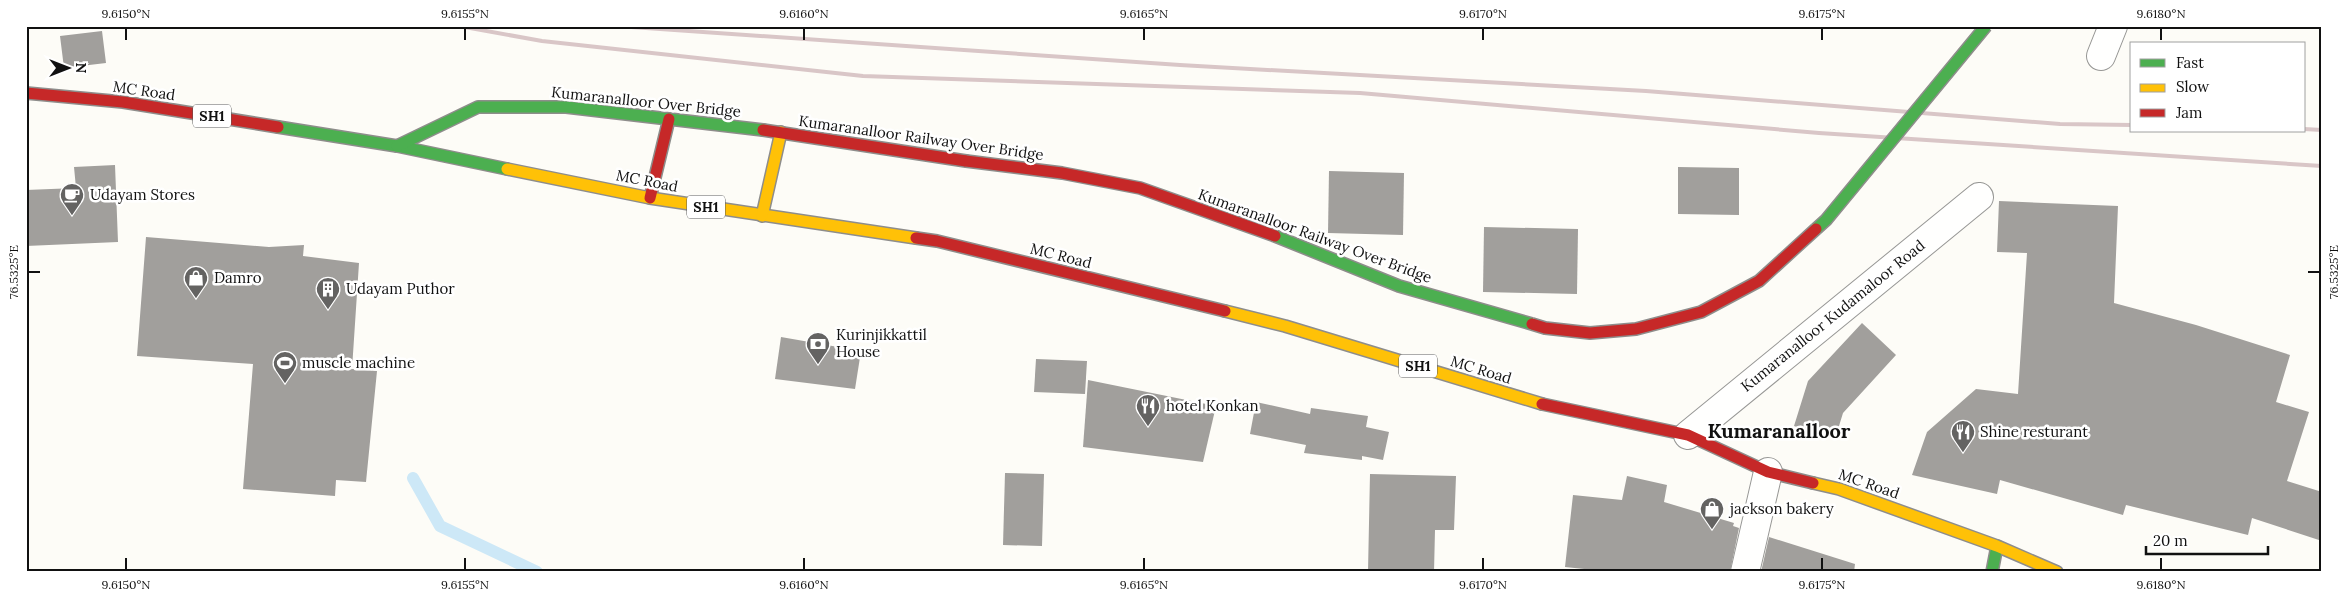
<svg xmlns="http://www.w3.org/2000/svg" width="2348" height="598" font-family="Lora,serif">
<style>
.lines{fill:none;stroke-linecap:round;stroke-linejoin:round}
.stream{stroke:#cde8f7;stroke-width:12}
.building{fill:#a19f9c}
.street-casing{stroke:#979795;stroke-width:30}
.fast-casing{stroke:#8e8d8b;stroke-width:14}
.slow-casing{stroke:#8e8d8b;stroke-width:14}
.jam-casing{stroke:#8e8d8b;stroke-width:14}
.street{stroke:#fffffe;stroke-width:28}
.fast{stroke:#4caf50;stroke-width:11}
.slow{stroke:#ffc107;stroke-width:11}
.jam{stroke:#c62828;stroke-width:11}
.rail{stroke:#d9c6c7;stroke-width:4}
.fast-bridge-casing{stroke:#8e8d8b;stroke-width:14;stroke-linecap:butt}
.jam-bridge-casing{stroke:#8e8d8b;stroke-width:14;stroke-linecap:butt}
.fast-bridge{stroke:#4caf50;stroke-width:11}
.jam-bridge{stroke:#c62828;stroke-width:11}
.ticks{fill:none;stroke:#111;stroke-width:2}
.labels{text-anchor:middle;stroke-width:5;stroke-linejoin:round;paint-order:stroke}
.shield{fill:#fff;stroke:#585858;stroke-width:1}
.shield-label{font-size:14px;font-weight:bold;fill:#111}
.street-label{font-size:15px;fill:#111;stroke:#fff}
.poi-label{font-size:15px;fill:#111;stroke:#fff;text-anchor:start}
.district-label{font-size:20px;font-weight:bold;fill:#111;stroke:#fff}
.neatline{fill:none;stroke:#111;stroke-width:2}
.ticks-label{font-size:12px;text-anchor:middle;fill:#111}
</style>
<rect width="100%" height="100%" fill="#fdfcf7"/>
<g class="lines">
<!-- stream -->
<polyline class="stream" points="413,478 440,526 537,572"/>
</g>
<!-- building -->
<g class="building">
<polygon points="102,31 106,63 64,68 60,36"/>
<polygon points="115,165 118,242 26,246 26,190 76,188 74,167"/>
<polygon points="1678,167 1739,168 1739,215 1678,214"/>
<polygon points="1329,171 1404,173 1403,235 1328,233"/>
<polygon points="1999,201 2118,206 2114,303 2196,325 2290,355 2276,402 2309,412 2287,481 2322,492 2322,541 2252,518 2248,535 2126,505 2123,515 2000,480 1997,494 1912,475 1927,432 1976,389 2018,394 2027,253 1997,252"/>
<polygon points="1484,227 1578,229 1577,294 1483,292"/>
<polygon points="146,237 269,247 304,245 303,256 359,263 352,369 377,371 366,482 336,480 335,496 243,489 253,364 137,356"/>
<polygon points="1862,323 1896,355 1843,413 1835,439 1794,426 1808,381"/>
<polygon points="781,337 861,351 855,389 775,379"/>
<polygon points="1036,359 1087,361 1085,394 1034,392"/>
<polygon points="1088,380 1216,406 1203,462 1083,447"/>
<polygon points="1256,402 1310,414 1311,408 1368,416 1366,427 1389,432 1383,460 1362,456 1362,460 1304,453 1306,445 1250,434"/>
<polygon points="1005,473 1044,474 1042,546 1003,545"/>
<polygon points="1370,474 1456,476 1454,530 1435,530 1434,572 1368,572"/>
<polygon points="1627,476 1667,485 1664,502 1734,523 1733,526 1739,528 1730,572 1613,572 1565,567 1573,495 1622,500"/>
<polygon points="1769,537 1855,564 1854,572 1761,572"/>
</g>
<g class="lines">
<!-- street casing -->
<g class="street-casing">
<g id="street">
<polyline points="2101,56 2113,26"/>
<polyline points="1688,435 1979,197"/>
<polyline points="1745,572 1768,472"/>
</g>
</g>
<!-- fast casing -->
<g class="fast-casing">
<g id="fast">
<polyline points="278,127 397,146 507,169"/>
<polyline points="397,146 478,107 566,107 763,130"/>
<polyline points="1992,572 1997,546"/>
</g>
</g>
<!-- slow casing -->
<g class="slow-casing">
<g id="slow">
<polyline points="507,169 650,198 916,238"/>
<polyline points="762,216 781,132"/>
<polyline points="1225,311 1285,326 1542,404"/>
<polyline points="1813,483 1839,489 1997,546 2057,572"/>
</g>
</g>
<!-- jam casing -->
<g class="jam-casing">
<g id="jam">
<polyline points="26,93 123,102 278,127"/>
<polyline points="763,130 966,161"/>
<polyline points="650,198 669,119"/>
<polyline points="916,238 937,241 1225,311"/>
<polyline points="1542,404 1688,435 1768,472 1813,483"/>
</g>
</g>
<!-- street -->
<use href="#street" class="street"/>
<!-- fast -->
<use href="#fast" class="fast"/>
<!-- slow -->
<use href="#slow" class="slow"/>
<!-- jam -->
<use href="#jam" class="jam"/>
<!-- rail -->
<g class="rail">
<polyline points="459,26 542,41 863,76 1360,93 1819,133 2322,166"/>
<polyline points="617,26 1180,65 1646,91 2060,124 2132,125"/>
<polyline points="2304,129 2322,130"/>
</g>
<!-- fast-bridge casing -->
<g class="fast-bridge-casing">
<g id="fast-bridge">
<polyline points="1816,229 1826,220 1986,26"/>
<polyline points="1275,236 1399,286 1532,324"/>
</g>
</g>
<!-- jam-bridge casing -->
<g class="jam-bridge-casing">
<g id="jam-bridge">
<polyline points="966,161 1062,173 1140,188 1275,236"/>
<polyline points="1532,324 1545,328 1590,333 1636,329 1701,312 1759,281 1816,229"/>
</g>
</g>
<!-- fast-bridge -->
<use href="#fast-bridge" class="fast-bridge"/>
<!-- jam-bridge -->
<use href="#jam-bridge" class="jam-bridge"/>
</g>
<!-- ticks -->
<path class="ticks" d="M126 28V40M465 28V40M804 28V40M1144 28V40M1483 28V40M1822 28V40M2161 28V40M28 272H40M2308 272H2320M126 558V570M465 558V570M804 558V570M1144 558V570M1483 558V570M1822 558V570M2161 558V570"/>
<!-- icons -->
<defs>
<g id="cafe-pin" transform="scale(1.25)"><path d="M0 17L-7.5 6A9.5 9.5 0 1 1 7.5 6Z" fill="#646362" stroke="#fff"/><path d="M-5.5-4.5H6V0H3Q3 3.5 0 3.5H-2.5Q-5.5 3.5-5.5 0ZM3-3.2v2h1.7v-2ZM-6 4.5H4V6H-6Z" fill="#fff"/></g>
<g id="shop-pin" transform="scale(1.25)"><path d="M0 17L-7.5 6A9.5 9.5 0 1 1 7.5 6Z" fill="#646362" stroke="#fff"/><path d="M-5-2.5h2.3a2.7 3.5 0 0 1 5.4 0H5L5.5 6h-11ZM-1.5-2.5h3a1.5 2.3 0 0 0-3 0Z" fill="#fff"/></g>
<g id="building-pin" transform="scale(1.25)"><path d="M0 17L-7.5 6A9.5 9.5 0 1 1 7.5 6Z" fill="#646362" stroke="#fff"/><path d="M-4-6H4V6H1V3H-1V6H-4ZM-2.5-4.3h1.7v1.8h-1.7ZM.8-4.3h1.7v1.8H.8ZM-2.5-1h1.7V.8h-1.7ZM.8-1h1.7V.8H.8Z" fill="#fff"/></g>
<g id="bank-pin" transform="scale(1.25)"><path d="M0 17L-7.5 6A9.5 9.5 0 1 1 7.5 6Z" fill="#646362" stroke="#fff"/><path d="M-6-4H6V4H-6ZM0-2.3a2.3 2.3 0 1 0 0 4.6a2.3 2.3 0 1 0 0-4.6Z" fill="#fff"/></g>
<g id="stadium-pin" transform="scale(1.25)"><path d="M0 17L-7.5 6A9.5 9.5 0 1 1 7.5 6Z" fill="#646362" stroke="#fff"/><path d="M0-5a6.5 5 0 1 0 0 10a6.5 5 0 1 0 0-10ZM-3.5-1.8h7v3.6h-7Z" fill="#fff"/></g>
<g id="restaurant-pin" transform="scale(1.25)"><path d="M0 17L-7.5 6A9.5 9.5 0 1 1 7.5 6Z" fill="#646362" stroke="#fff"/><path d="M-5-6h1v4h1v-4h1v4h1v-4h1v5L-1.5 .5V6h-2V.5L-5-1ZM5-6V6H3V1.5H1.5Q1.5-4 5-6Z" fill="#fff"/></g>
</defs>
<g fill-rule="evenodd">
<use href="#cafe-pin" x="72" y="195"/>
<use href="#shop-pin" x="196" y="278"/>
<use href="#building-pin" x="328" y="289"/>
<use href="#bank-pin" x="818" y="344"/>
<use href="#stadium-pin" x="285" y="363"/>
<use href="#restaurant-pin" x="1148" y="406"/>
<use href="#restaurant-pin" x="1963" y="432"/>
<use href="#shop-pin" x="1712" y="509"/>
</g>
<g class="labels">
<!-- shield labels -->
<g class="shield">
<rect x="193" y="104.5" width="38" height="23" rx="4"/>
<rect x="687" y="195.5" width="38" height="23" rx="4"/>
<rect x="1399" y="354.5" width="38" height="23" rx="4"/>
</g>
<g class="shield-label">
<text x="212" y="121">SH1</text>
<text x="706" y="212">SH1</text>
<text x="1418" y="371">SH1</text>
</g>
<!-- street labels -->
<g class="street-label">
<text transform="translate(144 91) rotate(8)" y="5">MC Road</text>
<text transform="translate(646 102) rotate(6)" y="5">Kumaranalloor Over Bridge</text>
<text transform="translate(921 138) rotate(8)" y="5">Kumaranalloor Railway Over Bridge</text>
<text transform="translate(647 181) rotate(11)" y="5">MC Road</text>
<text transform="translate(1315 236) rotate(20)" y="5">Kumaranalloor Railway Over Bridge</text>
<text transform="translate(1061 256) rotate(14)" y="5">MC Road</text>
<text transform="translate(1833 316) rotate(-39)" y="5">Kumaranalloor Kudamaloor Road</text>
<text transform="translate(1481 370) rotate(17)" y="5">MC Road</text>
<text transform="translate(1869 484) rotate(19)" y="5">MC Road</text>
</g>
<!-- poi labels -->
<g class="poi-label">
<text x="90" y="200">Udayam Stores</text>
<text x="214" y="283">Damro</text>
<text x="346" y="294">Udayam Puthor</text>
<text x="836" y="340">Kurinjikkattil<tspan x="836" dy="17">House</tspan></text>
<text x="302" y="368">muscle machine</text>
<text x="1166" y="411">hotel Konkan</text>
<text x="1980" y="437">Shine resturant</text>
<text x="1730" y="514">jackson bakery</text>
</g>
<!-- district labels -->
<g class="district-label">
<text x="1779" y="438">Kumaranalloor</text>
</g>
</g>
<!-- border -->
<rect width="2348" height="598" fill="none" stroke="#ffffff" stroke-width="55"/>
<!-- legend -->
<rect x="2130" y="42" width="175" height="90" fill="#ffffff" stroke="#a0a0a0"/>
<rect x="2140" y="59" width="25" height="8" fill="#4caf50" stroke="#a0a0a0"/>
<text x="2176" y="68" font-size="15" fill="#111111">Fast</text>
<rect x="2140" y="84" width="25" height="8" fill="#ffc107" stroke="#a0a0a0"/>
<text x="2176" y="92" font-size="15" fill="#111111">Slow</text>
<rect x="2140" y="109" width="25" height="8" fill="#c62828" stroke="#a0a0a0"/>
<text x="2176" y="118" font-size="15" fill="#111111">Jam</text>
<!-- north arrow -->
<g transform="translate(68 68) rotate(90)" stroke="#ffffff" stroke-width="4" paint-order="stroke">
<path d="M0-4L9 19L0 12L-9 19Z" fill="#111111"/>
<text y="-8" font-size="14" font-weight="bold" text-anchor="middle" fill="#111111">N</text>
</g>
<!-- scale -->
<path d="M2146 546v8h122v-8" fill="none" stroke="#111111" stroke-width="2.5"/>
<text x="2153" y="546" font-size="15" fill="#111111" stroke="#ffffff" stroke-width="4" paint-order="stroke">20 m</text>
<rect x="28" y="28" width="2292" height="542" class="neatline"/>
<g class="ticks-label">
<text x="126" y="18">9.6150°N</text>
<text x="465" y="18">9.6155°N</text>
<text x="804" y="18">9.6160°N</text>
<text x="1144" y="18">9.6165°N</text>
<text x="1483" y="18">9.6170°N</text>
<text x="1822" y="18">9.6175°N</text>
<text x="2161" y="18">9.6180°N</text>
<text transform="translate(2334 272) rotate(-90)" y="4">76.5325°E</text>
<text transform="translate(14 272) rotate(-90)" y="4">76.5325°E</text>
<text x="126" y="589">9.6150°N</text>
<text x="465" y="589">9.6155°N</text>
<text x="804" y="589">9.6160°N</text>
<text x="1144" y="589">9.6165°N</text>
<text x="1483" y="589">9.6170°N</text>
<text x="1822" y="589">9.6175°N</text>
<text x="2161" y="589">9.6180°N</text>
</g>
</svg>
